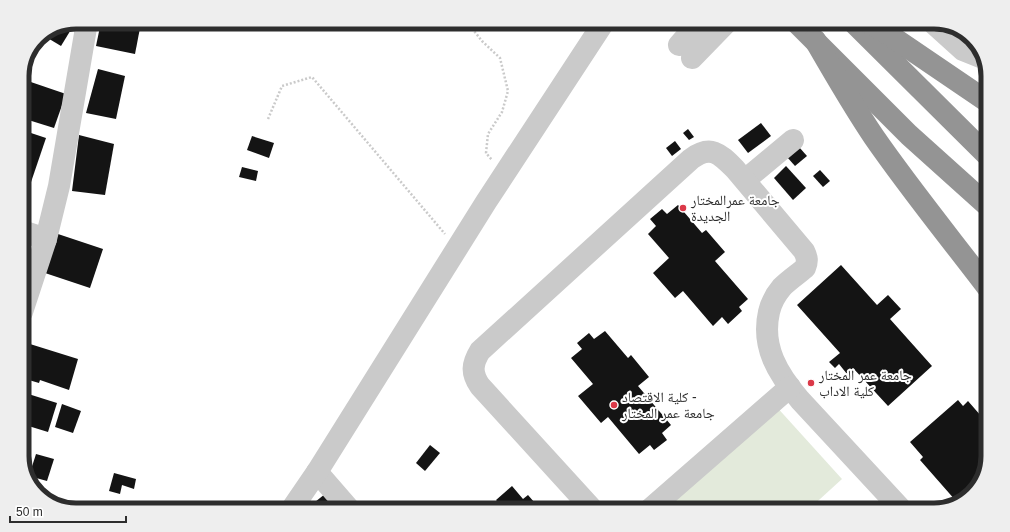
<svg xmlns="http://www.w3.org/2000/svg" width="1010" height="532" font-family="Helvetica,'Noto Naskh Arabic',sans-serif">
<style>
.green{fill:#e3eadb}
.building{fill:#141414}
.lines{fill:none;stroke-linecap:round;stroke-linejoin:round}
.path{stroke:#cacaca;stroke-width:2.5;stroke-dasharray:2 2;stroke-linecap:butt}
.minor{stroke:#cacaca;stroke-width:22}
.highway{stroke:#949494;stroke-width:22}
.poi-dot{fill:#db3848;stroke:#fff;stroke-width:1.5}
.labels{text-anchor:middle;stroke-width:4;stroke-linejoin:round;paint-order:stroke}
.poi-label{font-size:14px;fill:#2d2d2d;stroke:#fff;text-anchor:start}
.rim{fill:none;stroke:#2d2d2d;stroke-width:5}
</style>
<rect width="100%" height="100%" fill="#fff"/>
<!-- green -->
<polygon class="green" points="774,404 842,479 808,510 657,510"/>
<!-- building -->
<g class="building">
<polygon points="101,22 111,22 140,28 135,54 96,46"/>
<polygon points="75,23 61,46 46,37 48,34"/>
<polygon points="98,69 125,76 116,119 86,113"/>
<polygon points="22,79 66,94 54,128 22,118"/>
<polygon points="761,123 771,136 748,153 738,140"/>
<polygon points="688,129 694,137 689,140 683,133"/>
<polygon points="22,130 46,138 29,188 22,186"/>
<polygon points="79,135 114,144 105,195 72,191"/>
<polygon points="252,136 274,143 269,158 247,150"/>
<polygon points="675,141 681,149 672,156 666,148"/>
<polygon points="799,147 807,156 795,166 787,157"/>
<polygon points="786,166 806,188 793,200 774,178"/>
<polygon points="242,167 258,171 256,181 239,177"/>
<polygon points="820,170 830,181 823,187 813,176"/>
<polygon points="678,205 702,233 706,230 725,252 715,261 748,299 739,307 742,311 728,324 722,317 713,326 683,291 675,298 653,273 669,258 648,234 656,226 650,219 662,209 667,214"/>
<polygon points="58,234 103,249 90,288 45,273"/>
<polygon points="841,265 877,305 888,295 901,309 890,319 932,366 888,406 853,368 847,374 839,364 835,368 829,362 840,353 797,305"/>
<polygon points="605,331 628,358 631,355 649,377 638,386 671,425 662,433 667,440 654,450 650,445 639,454 608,417 601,423 578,396 593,384 571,358 582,349 577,343 589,333 594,339"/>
<polygon points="30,344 78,359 69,390 40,380 39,383 22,378 22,370"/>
<polygon points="22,392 57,403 48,432 22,424"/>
<polygon points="958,400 963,406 968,401 988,424 988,456 982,480 970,493 968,491 956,501 920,460 923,457 910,442"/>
<polygon points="62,404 81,411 73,433 55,427"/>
<polygon points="430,445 440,453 425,471 416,463"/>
<polygon points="36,454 54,459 47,481 29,476"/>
<polygon points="114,473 136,479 134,489 122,485 120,494 109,491"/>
<polygon points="512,486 523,499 528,495 541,510 504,510 496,500"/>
<polygon points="325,494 338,510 305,510"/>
</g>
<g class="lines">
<!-- path -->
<g class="path">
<polyline points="467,22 482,41 500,58 508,91 502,112 488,134 486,153 492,160"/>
<polyline points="268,119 282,86 312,77 445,234"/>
</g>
<!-- minor -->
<g class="minor">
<polyline points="932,22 963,50 983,58"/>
<polyline points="679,45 699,22"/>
<polyline points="692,58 727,22"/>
<polyline points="745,180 793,140"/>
<polyline points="22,231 46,239"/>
<polyline points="22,312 46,239 59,186 87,22"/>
<polyline points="317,472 350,510"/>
<polyline points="291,510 317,472 486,202 604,22"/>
<path d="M593 510 480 386C471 373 472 364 480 351L691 159C711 144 720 154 735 169L804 251C807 257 808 261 805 268 798 274 789 280 782 287 776 294 771 303 769 312 761 347 778 374 800 400L902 510"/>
<polyline points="649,510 790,387"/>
</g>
<!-- highway -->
<g class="highway">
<polyline points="796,22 909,135 988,206"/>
<polyline points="853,22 988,156"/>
<polyline points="867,22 885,32 988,102"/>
<path d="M815 40C834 73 853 106 874 137 910 189 950 238 988 288"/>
</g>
</g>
<!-- markers -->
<g class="poi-dot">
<circle cx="683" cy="208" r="4"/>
<circle cx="811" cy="383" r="4"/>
<circle cx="614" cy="405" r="4"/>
</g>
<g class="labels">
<!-- poi labels -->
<g class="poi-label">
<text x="691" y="205">جامعة عمرالمختار<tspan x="691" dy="16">الجديدة</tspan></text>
<text x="819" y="380">جامعة عمر المختار<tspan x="819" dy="16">كلية الاداب</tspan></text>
<text x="622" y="402">كلية الاقتصاد -<tspan x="622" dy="16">جامعة عمر المختار</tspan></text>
</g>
</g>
<!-- crop -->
<path d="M0 0H1010V532H0ZM76 29H934A47 47 0 0 1 981 76V456A47 47 0 0 1 934 503H76A47 47 0 0 1 29 456V76A47 47 0 0 1 76 29Z" fill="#eee" fill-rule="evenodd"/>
<path class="rim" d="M76 29H934A47 47 0 0 1 981 76V456A47 47 0 0 1 934 503H76A47 47 0 0 1 29 456V76A47 47 0 0 1 76 29Z"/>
<!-- scale -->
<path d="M10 516v6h116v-6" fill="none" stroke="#2d2d2d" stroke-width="2"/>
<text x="16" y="516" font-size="12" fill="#2d2d2d" stroke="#ffffff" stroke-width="3" paint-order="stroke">50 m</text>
</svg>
